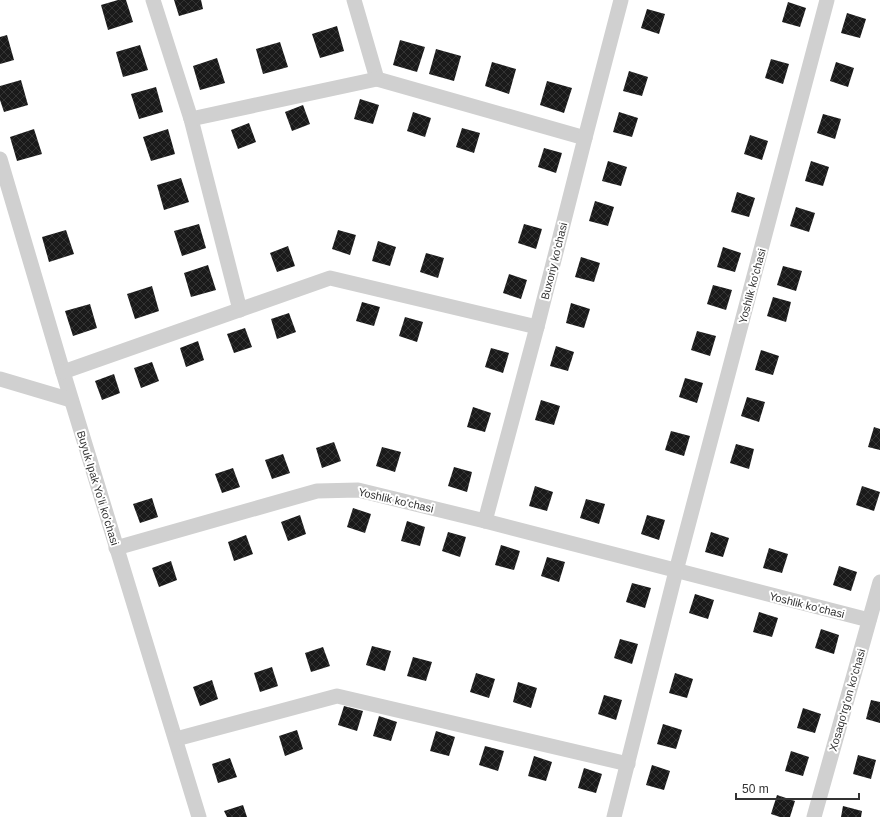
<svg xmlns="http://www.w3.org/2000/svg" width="880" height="817" font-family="Arial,sans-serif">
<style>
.building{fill:url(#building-cross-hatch)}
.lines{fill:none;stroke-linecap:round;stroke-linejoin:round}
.street{stroke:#d0d0d0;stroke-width:15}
.labels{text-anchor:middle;stroke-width:4;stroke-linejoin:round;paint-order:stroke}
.street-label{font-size:11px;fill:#333;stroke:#fff}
</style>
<defs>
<pattern id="building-cross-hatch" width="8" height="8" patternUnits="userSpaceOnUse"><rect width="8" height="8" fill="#1a1a1a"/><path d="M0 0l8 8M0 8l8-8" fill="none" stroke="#333"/></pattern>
</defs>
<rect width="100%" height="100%" fill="#fff"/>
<!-- building -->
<g class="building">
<polygon points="118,0 126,0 133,22 108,30 101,5"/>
<polygon points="174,0 201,0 203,9 179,16"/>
<polygon points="788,2 806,8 800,27 782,22"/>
<polygon points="647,9 665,14 659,34 641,28"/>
<polygon points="847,13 866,19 860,38 841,33"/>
<polygon points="337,26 344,51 320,58 312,34"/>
<polygon points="7,35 14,60 0,64 0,37"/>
<polygon points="400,40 425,47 417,72 393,65"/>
<polygon points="280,42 288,67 263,74 256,49"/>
<polygon points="140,45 148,70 123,77 116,52"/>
<polygon points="436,49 461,56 454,81 429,74"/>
<polygon points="217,58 225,83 200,90 193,66"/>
<polygon points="771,59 789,64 783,84 765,78"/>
<polygon points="492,62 516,69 509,94 485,86"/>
<polygon points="836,62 854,68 848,87 830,81"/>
<polygon points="629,71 648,77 642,96 623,91"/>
<polygon points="21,80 28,105 4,112 0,100 0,86"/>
<polygon points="547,81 572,88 564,113 540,105"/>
<polygon points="156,87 163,112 139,119 131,94"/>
<polygon points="360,99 379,105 373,124 354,119"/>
<polygon points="303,105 310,124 292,131 285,112"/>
<polygon points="413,112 431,118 425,137 407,131"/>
<polygon points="619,112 638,118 632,137 613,132"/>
<polygon points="823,114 841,119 835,139 817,133"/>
<polygon points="249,123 256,142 238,149 231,130"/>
<polygon points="462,128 480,133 474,153 456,147"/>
<polygon points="34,129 42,154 17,161 10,137"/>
<polygon points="168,129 175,154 151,161 143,137"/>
<polygon points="750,135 768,141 762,160 744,154"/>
<polygon points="544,148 562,153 556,173 538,167"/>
<polygon points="608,161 627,167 621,186 602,181"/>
<polygon points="811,161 829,167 823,186 805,181"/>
<polygon points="181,178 189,202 164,210 157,185"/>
<polygon points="737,192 755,198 749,217 731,212"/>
<polygon points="595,201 614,207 608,226 589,221"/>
<polygon points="796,207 815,213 809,232 790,226"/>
<polygon points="199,224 206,248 182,256 174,231"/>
<polygon points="524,224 542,229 536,249 518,243"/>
<polygon points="66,230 74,254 49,262 42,237"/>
<polygon points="338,230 356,235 350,255 332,249"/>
<polygon points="378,241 396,247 390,266 372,261"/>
<polygon points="288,246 295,266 277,272 270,253"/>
<polygon points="723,247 741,253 735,272 717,267"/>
<polygon points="426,253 444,258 438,278 420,272"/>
<polygon points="581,257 600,263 594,282 575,277"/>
<polygon points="208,265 216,290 191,297 184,273"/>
<polygon points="783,266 802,271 796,291 777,285"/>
<polygon points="509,274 527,280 521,299 503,293"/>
<polygon points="713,285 732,290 726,310 707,304"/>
<polygon points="152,286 159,311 135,319 127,294"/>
<polygon points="773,297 791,302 786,322 767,316"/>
<polygon points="362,302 380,307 374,326 356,321"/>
<polygon points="571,303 590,309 584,328 566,323"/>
<polygon points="90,304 97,328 73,336 65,311"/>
<polygon points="289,313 296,332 277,339 271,319"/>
<polygon points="405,317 423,322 417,342 399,336"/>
<polygon points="245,328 252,347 234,353 227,334"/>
<polygon points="697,331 716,336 710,356 691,350"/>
<polygon points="198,341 204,360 186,367 180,348"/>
<polygon points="556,346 574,352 568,371 550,366"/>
<polygon points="491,348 509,353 503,373 485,367"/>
<polygon points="761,350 779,356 773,375 755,370"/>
<polygon points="152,362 159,381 141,388 134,368"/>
<polygon points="114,374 120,393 102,400 95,381"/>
<polygon points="685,378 703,383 697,403 679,397"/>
<polygon points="747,397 765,402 759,422 741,416"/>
<polygon points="541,400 560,406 554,425 535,420"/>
<polygon points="473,407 491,413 485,432 467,427"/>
<polygon points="874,427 880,429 880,450 868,447"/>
<polygon points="671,431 690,436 684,456 665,450"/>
<polygon points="334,442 341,461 322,468 316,448"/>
<polygon points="736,444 754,449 749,469 730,463"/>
<polygon points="382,447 401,452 395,472 376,466"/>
<polygon points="283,454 290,473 272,479 265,460"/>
<polygon points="454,467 472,472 467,492 448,486"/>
<polygon points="233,468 240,487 222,493 215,474"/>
<polygon points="535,486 553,492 547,511 529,506"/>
<polygon points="862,486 880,492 874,511 856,505"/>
<polygon points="152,498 158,517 140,523 133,504"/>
<polygon points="586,499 605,504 599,524 580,518"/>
<polygon points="353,508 371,514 365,533 347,527"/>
<polygon points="300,515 306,534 288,541 281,522"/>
<polygon points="647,515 665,520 659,540 641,534"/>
<polygon points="407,521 425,527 420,546 401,541"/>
<polygon points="448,532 466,537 460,557 442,551"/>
<polygon points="711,532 729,538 723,557 705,552"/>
<polygon points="246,535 253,554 234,561 228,542"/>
<polygon points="501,545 520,551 514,570 495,565"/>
<polygon points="769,548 788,554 782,573 763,568"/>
<polygon points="547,557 565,562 559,582 541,576"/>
<polygon points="171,561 177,580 159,587 152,568"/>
<polygon points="839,566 857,572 851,591 833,585"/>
<polygon points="632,583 651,588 645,608 626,602"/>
<polygon points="695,594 714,600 708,619 689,613"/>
<polygon points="759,612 778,618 772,637 753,632"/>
<polygon points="821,629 839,635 834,654 815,648"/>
<polygon points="620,639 638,644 632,664 614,658"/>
<polygon points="372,646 391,651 385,671 366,665"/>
<polygon points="323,647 330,666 311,672 305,653"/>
<polygon points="413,657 432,662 426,681 407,676"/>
<polygon points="272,667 278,686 260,692 254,673"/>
<polygon points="476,673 495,679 489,698 470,692"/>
<polygon points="675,673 693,679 687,698 669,693"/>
<polygon points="212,680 218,699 200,706 193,687"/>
<polygon points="518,682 537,688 531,708 513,702"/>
<polygon points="604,695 622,700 616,720 598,714"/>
<polygon points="871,700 880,702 880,723 866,719"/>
<polygon points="344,706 363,711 357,731 338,725"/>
<polygon points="803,708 821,714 815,733 797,728"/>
<polygon points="379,716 397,722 391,741 373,736"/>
<polygon points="663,724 682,730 676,749 657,744"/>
<polygon points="297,730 303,749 285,756 279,736"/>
<polygon points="436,731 455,737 449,756 430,751"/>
<polygon points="485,746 504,751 498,771 479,765"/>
<polygon points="791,751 809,757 803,776 785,771"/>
<polygon points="858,755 876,760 871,779 853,774"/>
<polygon points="534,756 552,762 546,781 528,776"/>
<polygon points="230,758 237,777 218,783 212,764"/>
<polygon points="652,765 670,771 664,790 646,785"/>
<polygon points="584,768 602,774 596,793 578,788"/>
<polygon points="777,795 795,801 790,817 780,817 771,814"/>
<polygon points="243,805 247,817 227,817 224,811"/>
<polygon points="843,806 862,811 861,817 841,817"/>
</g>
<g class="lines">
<!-- street -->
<g class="street">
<polyline points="153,0 191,119 240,310"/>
<polyline points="354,0 377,79 585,138"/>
<polyline points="191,119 377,79"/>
<polyline points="0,159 63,372 199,817"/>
<polyline points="63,372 330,278 537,327"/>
<polyline points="0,379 71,400"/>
<polyline points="485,521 537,327 585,138 621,0"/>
<polyline points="116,548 317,491 358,490 485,521 869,620"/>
<polyline points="176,739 337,696 628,764"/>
<polyline points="614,817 676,571 827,0"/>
<polyline points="814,817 880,582"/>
</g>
</g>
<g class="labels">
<!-- street labels -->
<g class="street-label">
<text transform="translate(554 261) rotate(-76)" y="4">Buxoriy ko'chasi</text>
<text transform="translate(752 286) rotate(-75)" y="4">Yoshlik ko'chasi</text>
<text transform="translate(98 488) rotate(73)" y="4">Buyuk Ipak Yo'li ko'chasi</text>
<text transform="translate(396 500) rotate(13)" y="4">Yoshlik ko'chasi</text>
<text transform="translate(807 605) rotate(14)" y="4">Yoshlik ko'chasi</text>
<text transform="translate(847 700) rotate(-74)" y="4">Xosaqo'rg'on ko'chasi</text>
</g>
</g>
<!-- scale -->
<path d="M736 793v6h123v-6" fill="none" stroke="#333333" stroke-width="2"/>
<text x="742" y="793" font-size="12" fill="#333333" stroke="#ffffff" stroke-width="3" paint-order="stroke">50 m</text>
</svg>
